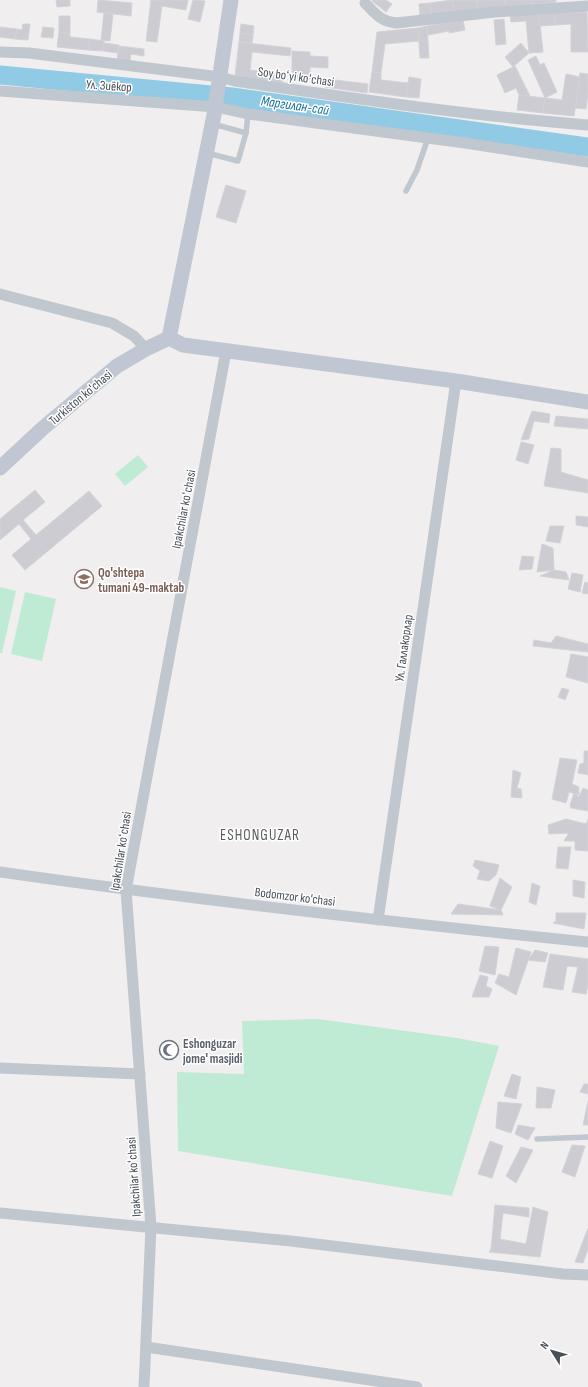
<svg xmlns="http://www.w3.org/2000/svg" width="588" height="1387" font-family="'Sofia Sans Condensed',sans-serif">
<style>
.green{fill:#bfebd5}
.lines{fill:none;stroke-linecap:round;stroke-linejoin:round}
.river{stroke:#90cae4;stroke-width:19}
.building{fill:#ccccd2;stroke:#d2d3d9}
.lane{stroke:#c0c7cf;stroke-width:5.5}
.street{stroke:#c0c7cf;stroke-width:11}
.secondary{stroke:#c0c7d3;stroke-width:15}
.labels{text-anchor:middle;stroke-width:3;stroke-linejoin:round;paint-order:stroke}
.street-label{font-size:13px;fill:#484f59;stroke:#fff}
.education-label{font-size:13px;font-weight:bold;fill:#785e54;stroke:#fff;text-anchor:start}
.worship-label{font-size:13px;font-weight:bold;fill:#5b616d;stroke:#fff;text-anchor:start}
.water-label{font-size:14px;font-style:italic;fill:#18729c;stroke:#fff}
.quarter-label{font-size:15px;letter-spacing:1px;fill:#5b5d62;stroke:#fff}
</style>
<rect width="100%" height="100%" fill="#f0eeee"/>
<!-- green -->
<g class="green">
<polygon points="138,455 148,467 125,486 115,474"/>
<polygon points="0,587 16,591 2,653 0,653"/>
<polygon points="25,592 56,599 42,661 11,654"/>
<polygon points="318,1019 457,1038 499,1046 452,1196 178,1151 177,1072 244,1074 242,1021"/>
</g>
<g class="lines">
<!-- river -->
<polyline class="river" points="0,75 232,97 588,147"/>
</g>
<!-- building -->
<g class="building">
<polygon points="56,0 70,0 70,6 57,7"/>
<polygon points="98,0 132,3 131,16 97,12"/>
<polygon points="151,0 188,0 186,10 162,6 157,42 146,41"/>
<polygon points="193,0 205,1 200,22 188,19"/>
<polygon points="373,0 386,0 392,4 386,12 372,1"/>
<polygon points="452,0 477,0 478,9 454,13"/>
<polygon points="452,0 454,13 431,15 430,3"/>
<polygon points="477,0 505,0 506,6 478,9"/>
<polygon points="505,0 533,0 533,4 506,6"/>
<polygon points="533,0 556,0 556,2 533,4"/>
<polygon points="430,3 431,15 420,17 419,4"/>
<polygon points="587,12 588,52 571,52 571,24 555,25 554,13"/>
<polygon points="104,13 113,14 110,41 101,40"/>
<polygon points="539,13 543,52 529,53 526,21 511,22 510,15"/>
<polygon points="554,13 555,25 540,26 539,15"/>
<polygon points="59,16 70,16 70,34 59,32"/>
<polygon points="504,19 506,44 496,45 494,20"/>
<polygon points="463,20 465,30 449,33 449,31 428,35 427,26"/>
<polygon points="23,24 30,24 28,40 15,39 17,29 22,30"/>
<polygon points="241,24 254,26 253,35 240,33"/>
<polygon points="427,26 429,58 420,58 418,28"/>
<polygon points="0,27 17,29 15,39 0,37"/>
<polygon points="43,27 54,28 53,38 41,37"/>
<polygon points="418,28 419,41 385,44 381,73 372,72 377,32"/>
<polygon points="59,32 70,34 70,37 90,39 88,50 57,47"/>
<polygon points="240,33 253,35 252,43 239,42"/>
<polygon points="90,39 104,41 103,51 88,50"/>
<polygon points="239,42 291,48 290,56 252,52 250,70 284,74 283,82 235,76"/>
<polygon points="104,43 119,45 118,53 103,51"/>
<polygon points="521,43 529,53 513,67 505,57"/>
<polygon points="119,46 144,49 144,56 131,54 130,61 117,60"/>
<polygon points="292,51 310,52 310,56 328,57 328,68 310,67 310,79 292,79"/>
<polygon points="536,56 540,65 544,63 557,92 545,98 528,60"/>
<polygon points="515,66 530,96 519,95 516,88 505,93 497,75"/>
<polygon points="372,72 381,73 381,80 408,83 406,97 369,92"/>
<polygon points="580,73 588,74 588,94 586,109 575,108"/>
<polygon points="566,74 580,77 574,116 543,113 545,98 562,100"/>
<polygon points="409,77 421,79 419,98 406,97"/>
<polygon points="327,79 368,84 367,93 325,87"/>
<polygon points="519,95 545,98 543,113 517,110"/>
<polygon points="226,185 246,191 236,223 216,217"/>
<polygon points="532,411 550,414 549,423 534,421 529,439 521,440"/>
<polygon points="556,416 588,419 588,429 554,426"/>
<polygon points="521,442 534,445 528,464 516,460"/>
<polygon points="551,448 561,449 561,472 588,480 588,493 544,486"/>
<polygon points="35,490 45,502 23,520 36,535 89,491 102,506 25,570 12,555 31,539 19,524 0,540 0,519"/>
<polygon points="576,516 588,517 588,527 576,525"/>
<polygon points="550,526 564,526 560,543 546,541"/>
<polygon points="542,544 553,548 554,570 537,572"/>
<polygon points="522,556 534,557 532,569 519,570"/>
<polygon points="554,570 566,572 569,580 540,576"/>
<polygon points="572,573 583,575 580,592 568,589"/>
<polygon points="585,582 588,583 588,594 582,593"/>
<polygon points="556,636 588,644 588,652 533,646 534,640 551,643"/>
<polygon points="571,654 588,657 588,683 566,677"/>
<polygon points="562,688 569,690 565,700 558,697"/>
<polygon points="584,751 588,751 588,775 578,773 580,764 584,763"/>
<polygon points="560,758 577,760 572,784 579,787 579,795 569,792 566,803 552,799"/>
<polygon points="513,770 521,773 517,788 521,789 522,798 511,797"/>
<polygon points="583,788 588,790 588,811 571,808 570,805 574,793 579,797"/>
<polygon points="566,819 586,824 588,819 588,851 575,850 575,841 564,841 569,833 549,834 548,825"/>
<polygon points="558,847 571,847 568,869 556,868"/>
<polygon points="475,860 499,865 496,875 489,881 477,879 480,871 473,866"/>
<polygon points="500,878 512,887 501,910 490,906"/>
<polygon points="573,880 585,882 584,898 573,896"/>
<polygon points="532,883 540,886 536,905 529,902"/>
<polygon points="458,904 501,910 503,915 451,914"/>
<polygon points="556,913 586,913 584,929 553,923 556,921"/>
<polygon points="485,946 499,947 495,975 479,971"/>
<polygon points="516,948 531,952 516,995 495,983 499,974 509,977"/>
<polygon points="535,950 548,953 545,962 528,960"/>
<polygon points="550,954 588,959 588,985 586,994 572,992 578,967 567,966 563,990 543,987"/>
<polygon points="480,975 488,977 486,986 492,989 489,997 472,997"/>
<polygon points="512,1074 521,1077 516,1099 504,1096"/>
<polygon points="584,1084 588,1084 588,1094 580,1092"/>
<polygon points="537,1087 555,1090 551,1108 536,1108"/>
<polygon points="588,1101 588,1125 583,1125"/>
<polygon points="498,1102 522,1104 511,1133 496,1128"/>
<polygon points="518,1125 535,1128 528,1140 515,1134"/>
<polygon points="490,1141 503,1146 492,1178 478,1174"/>
<polygon points="572,1145 585,1146 575,1177 562,1172"/>
<polygon points="521,1147 533,1150 516,1183 506,1176"/>
<polygon points="495,1205 529,1208 529,1217 503,1213 500,1239 526,1244 533,1207 548,1212 540,1257 489,1252 491,1249"/>
<polygon points="588,1228 588,1249 583,1263 575,1262"/>
</g>
<g class="lines">
<!-- lane -->
<g class="lane">
<polyline points="246,133 248,114"/>
<polyline points="207,153 238,161 246,133 213,124"/>
<polyline points="406,191 417,170 428,138"/>
<polyline points="537,1139 588,1137"/>
</g>
<!-- street -->
<g class="street">
<path d="M365 3C376 14 380 21 396 23L495 12 588 6"/>
<path d="M0 52 29 53 220 77 235 81C352 98 470 116 588 125"/>
<polyline points="0,91 216,107 248,114 465,143 588,162"/>
<polyline points="0,294 112,323 134,336 146,349"/>
<path d="M0 872C195 900 392 922 588 942"/>
<polyline points="378,920 456,381"/>
<polyline points="0,1068 140,1074"/>
<polyline points="0,1213 291,1241 563,1274 588,1275"/>
<polyline points="146,1347 417,1387"/>
<polyline points="144,1387 151,1227 126,890 226,351"/>
</g>
<!-- secondary -->
<g class="secondary">
<polyline points="169,338 183,345 456,381 588,402"/>
<polyline points="169,338 214,115 231,0"/>
<polyline points="0,468 43,428 117,366 146,349 169,338"/>
</g>
</g>
<!-- icons -->
<defs>
<g id="school-ring" transform="scale(1)"><circle r="9.5" fill="#fff" stroke="#8d6e63" stroke-width="1.5"/><path d="M0-5L7-2L0 1L-7-2ZM-4 1L0 2.5L4 1V4Q0 6-4 4Z" fill="#8d6e63"/></g>
<g id="mosque-ring" transform="scale(1)"><circle r="9.5" fill="#fff" stroke="#6b7280" stroke-width="1.5"/><path d="M3.5-4.9A6 6 0 1 0 3.5 4.9A5 5 0 1 1 3.5-4.9Z" fill="#6b7280"/></g>
</defs>
<g fill-rule="evenodd">
<use href="#school-ring" x="84" y="579"/>
<use href="#mosque-ring" x="169" y="1050"/>
</g>
<g class="labels">
<!-- street labels -->
<g class="street-label">
<text transform="translate(296 76) rotate(8)" y="5">Soy boʻyi koʻchasi</text>
<text transform="translate(109 85) rotate(4)" y="5">Ул. Зиёкор</text>
<text transform="translate(80 397) rotate(-40)" y="5">Turkiston ko'chasi</text>
<text transform="translate(183 509) rotate(-79)" y="5">Ipakchilar koʻchasi</text>
<text transform="translate(403 648) rotate(-82)" y="5">Ул. Галлакорлар</text>
<text transform="translate(120 851) rotate(-81)" y="5">Ipakchilar koʻchasi</text>
<text transform="translate(295 896) rotate(7)" y="5">Bodomzor ko'chasi</text>
<text transform="translate(133 1177) rotate(-94)" y="5">Ipakchilar koʻchasi</text>
</g>
<!-- education labels -->
<g class="education-label">
<text x="98" y="577">Qo'shtepa<tspan x="98" dy="15">tumani 49-maktab</tspan></text>
</g>
<!-- worship labels -->
<g class="worship-label">
<text x="183" y="1048">Eshonguzar<tspan x="183" dy="15">jome' masjidi</tspan></text>
</g>
<!-- water labels -->
<g class="water-label">
<text transform="translate(295 105) rotate(8)" y="5">Маргилан-сай</text>
</g>
<!-- quarter labels -->
<g class="quarter-label">
<text x="260" y="840">ESHONGUZAR</text>
</g>
</g>
<!-- north arrow -->
<g transform="translate(552 1351) rotate(307)" stroke="#ffffff" stroke-width="3" paint-order="stroke">
<path d="M0-3L7 15L0 10L-7 15Z" fill="#484f59"/>
<text y="-6" font-size="11" font-weight="bold" text-anchor="middle" fill="#484f59">N</text>
</g>
</svg>
